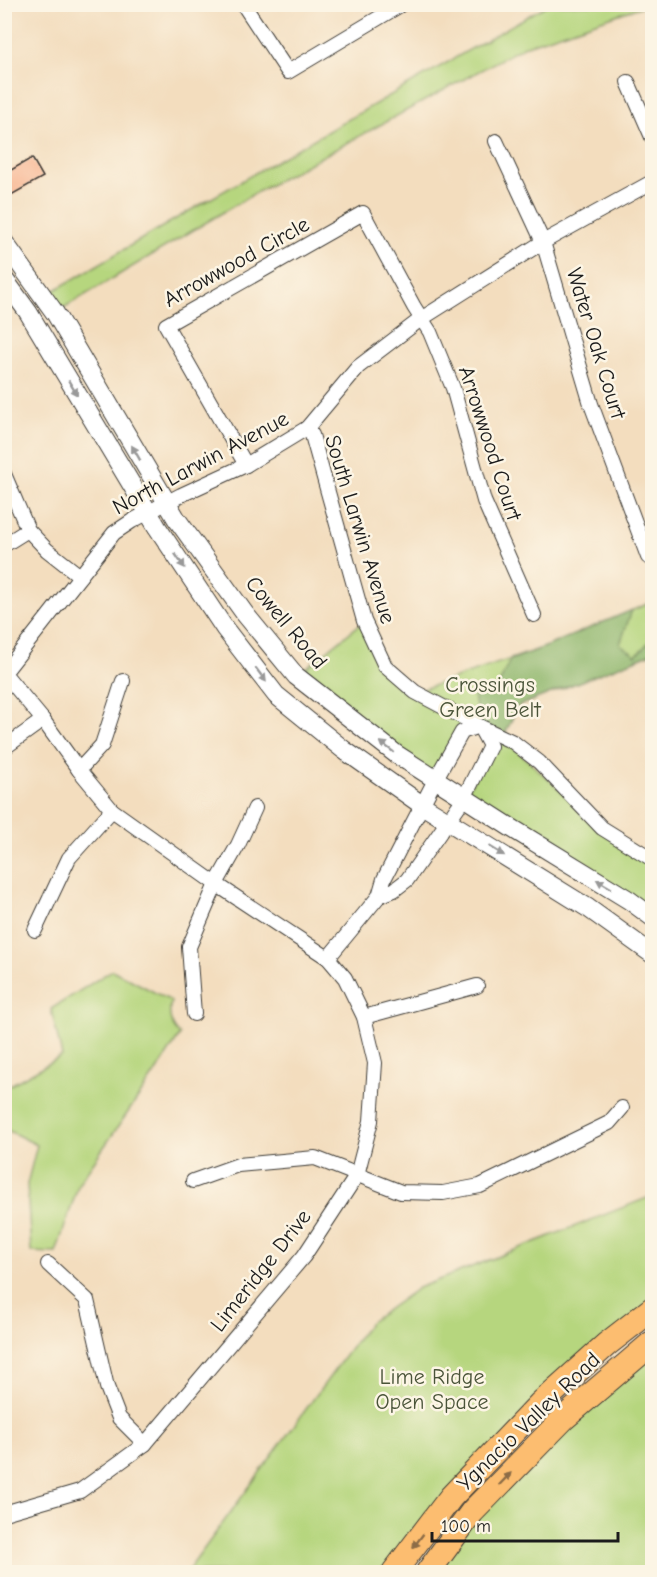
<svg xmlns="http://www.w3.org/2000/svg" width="657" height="1577" font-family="'Comic Neue',sans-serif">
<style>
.green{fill:#b6d67e;stroke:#69794d;stroke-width:1.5}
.forest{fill:#90b76d;stroke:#566a44;stroke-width:1.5}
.building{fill:#f7ad87}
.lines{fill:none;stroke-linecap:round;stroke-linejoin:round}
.minor-casing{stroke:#3c3934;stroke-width:16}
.tertiary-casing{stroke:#3c3934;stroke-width:20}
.trunk-casing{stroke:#3c3934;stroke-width:26}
.minor{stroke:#fff;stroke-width:14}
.tertiary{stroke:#fff;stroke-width:18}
.trunk{stroke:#fcbd6f;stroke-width:24}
.oneway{fill:#999}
.oneway2{fill:#8c6c46}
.labels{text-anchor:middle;stroke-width:5;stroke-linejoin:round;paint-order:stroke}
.street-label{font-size:22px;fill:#1c1c1c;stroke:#fcf5e5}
.park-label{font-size:22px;fill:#4a5439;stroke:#fcf5e5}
</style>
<rect width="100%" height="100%" fill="#fcf5e5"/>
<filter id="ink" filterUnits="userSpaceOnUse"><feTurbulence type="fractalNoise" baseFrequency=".0167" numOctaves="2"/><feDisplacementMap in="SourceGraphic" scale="12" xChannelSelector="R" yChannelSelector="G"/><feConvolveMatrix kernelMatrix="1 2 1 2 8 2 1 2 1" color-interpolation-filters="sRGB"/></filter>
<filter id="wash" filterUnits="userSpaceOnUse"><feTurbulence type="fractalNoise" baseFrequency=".008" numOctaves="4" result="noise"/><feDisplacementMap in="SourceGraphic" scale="24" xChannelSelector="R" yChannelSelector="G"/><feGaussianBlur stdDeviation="1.35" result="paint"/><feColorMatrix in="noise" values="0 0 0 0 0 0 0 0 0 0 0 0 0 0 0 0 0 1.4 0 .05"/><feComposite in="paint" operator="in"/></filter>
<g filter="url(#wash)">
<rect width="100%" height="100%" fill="#f3ddbe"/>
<!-- green -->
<g class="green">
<polygon points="547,5 646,5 527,45 257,192 55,313 43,297 184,214"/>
<polygon points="652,602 652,653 518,706 503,738 602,828 652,859 652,917 464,798 490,746 479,727 462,732 435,780 296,676 364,621 385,666 415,692 545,647"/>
<path d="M112 970 171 1001C168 1016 170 1024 180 1035L160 1066 79 1183 56 1253 31 1252 27 1184 37 1145 5 1129V1088L62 1056 51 1009Z"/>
<polygon points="652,1196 652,1309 607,1344 394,1572 187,1572 369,1323 418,1288"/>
<polygon points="652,1348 652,1572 428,1572 472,1512"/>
</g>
<!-- forest -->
<polygon class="forest" points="632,610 620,644 636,655 652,639 652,653 518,706 503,738 479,726 474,695 496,691 510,660 545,647"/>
<g id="blocks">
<!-- building -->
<polygon class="building" points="32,158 43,177 4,199 4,174"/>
</g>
</g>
<g filter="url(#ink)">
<use href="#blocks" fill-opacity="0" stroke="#3c3934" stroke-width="1.5"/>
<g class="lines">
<!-- minor casing -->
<g class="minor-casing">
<g id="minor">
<polyline points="243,4 288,72 402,4"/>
<polyline points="628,82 652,137"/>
<polyline points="496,141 543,242 591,404 648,557"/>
<polyline points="307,428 312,435 364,621 385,666 415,692 479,726 513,742 539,762 602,828 652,859"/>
<polyline points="246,465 166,325 363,213 414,307 430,332 453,388 484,501 534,615"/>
<polyline points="4,474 28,530 47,550 80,576"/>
<polyline points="4,545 28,530"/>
<polygon points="479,726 490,746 464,798 407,880 394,890 379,896 384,879 435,780 462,732"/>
<polyline points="4,748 43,720"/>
<polyline points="79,770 102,745 123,681"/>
<polyline points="35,930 69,858 112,810"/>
<polyline points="328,958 379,896"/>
<polyline points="194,1014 189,947 216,884 238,845 255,808"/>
<polyline points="364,1017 477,986"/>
<polyline points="193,1181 238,1165 315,1158 401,1192 443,1193 480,1186 609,1123 622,1108"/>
<polyline points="48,1264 87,1300 107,1387 119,1418 145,1444"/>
<polyline points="4,1513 80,1491 145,1444 304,1256 357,1175 371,1121 375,1063 364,1017 345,978 328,958 216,884 112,810 79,770 43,720 4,673 114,533 132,521 181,495 246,465 307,428 358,367 421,319 543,242 652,182"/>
</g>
</g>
<!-- tertiary casing -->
<g class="tertiary-casing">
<g id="tertiary">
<polyline points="4,242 55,313 176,518 245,614 296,676 396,754 510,827 629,900 652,917"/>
<polyline points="4,279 28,312 157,527 225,629 276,695 344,750 422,805 588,908 652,954"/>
</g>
</g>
<!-- trunk casing -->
<g class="trunk-casing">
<g id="trunk">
<polyline points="394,1572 451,1497 540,1404 607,1344 652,1309"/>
<polyline points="428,1572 472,1512 564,1418 652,1343"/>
</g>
</g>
<!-- minor -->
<use href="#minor" class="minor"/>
<!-- tertiary -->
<use href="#tertiary" class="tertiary"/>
<!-- trunk -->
<use href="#trunk" class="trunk"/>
</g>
<!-- one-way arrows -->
<defs><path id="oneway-solid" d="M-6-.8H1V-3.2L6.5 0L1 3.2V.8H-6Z" transform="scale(1.5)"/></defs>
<g class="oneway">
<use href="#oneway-solid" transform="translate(73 388) rotate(59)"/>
<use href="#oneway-solid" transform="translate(136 453) rotate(-120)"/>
<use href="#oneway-solid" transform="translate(180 561) rotate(56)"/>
<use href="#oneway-solid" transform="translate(261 675) rotate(53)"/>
<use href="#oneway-solid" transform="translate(387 747) rotate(-142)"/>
<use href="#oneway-solid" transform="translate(497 851) rotate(32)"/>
<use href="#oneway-solid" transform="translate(604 884) rotate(-149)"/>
</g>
<g class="oneway2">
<use href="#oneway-solid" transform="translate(505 1479) rotate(-46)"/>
<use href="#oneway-solid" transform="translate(418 1541) rotate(127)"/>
</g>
</g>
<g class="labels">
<!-- street labels -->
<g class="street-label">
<text transform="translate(236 261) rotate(-29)" y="8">Arrowwood Circle</text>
<text transform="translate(597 343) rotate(73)" y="8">Water Oak Court</text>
<text transform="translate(491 443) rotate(72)" y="8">Arrowwood Court</text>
<text transform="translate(200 462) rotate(-28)" y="8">North Larwin Avenue</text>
<text transform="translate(361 529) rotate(73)" y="8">South Larwin Avenue</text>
<text transform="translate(287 622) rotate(50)" y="8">Cowell Road</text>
<text transform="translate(260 1270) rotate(-52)" y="8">Limeridge Drive</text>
<text transform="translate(528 1421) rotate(-44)" y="8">Ygnacio Valley Road</text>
</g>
<!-- park labels -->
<g class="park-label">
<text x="490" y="692">Crossings<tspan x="490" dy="25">Green Belt</tspan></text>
<text x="432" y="1384">Lime Ridge<tspan x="432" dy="25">Open Space</tspan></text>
</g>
</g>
<!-- margin -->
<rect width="657" height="1577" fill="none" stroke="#fcf5e5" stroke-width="24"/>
<!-- scale -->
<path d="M432 1532v9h186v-9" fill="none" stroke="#1c1c1c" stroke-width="3"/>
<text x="441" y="1532" font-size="18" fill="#1c1c1c" stroke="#fcf5e5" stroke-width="4.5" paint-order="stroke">100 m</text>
</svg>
